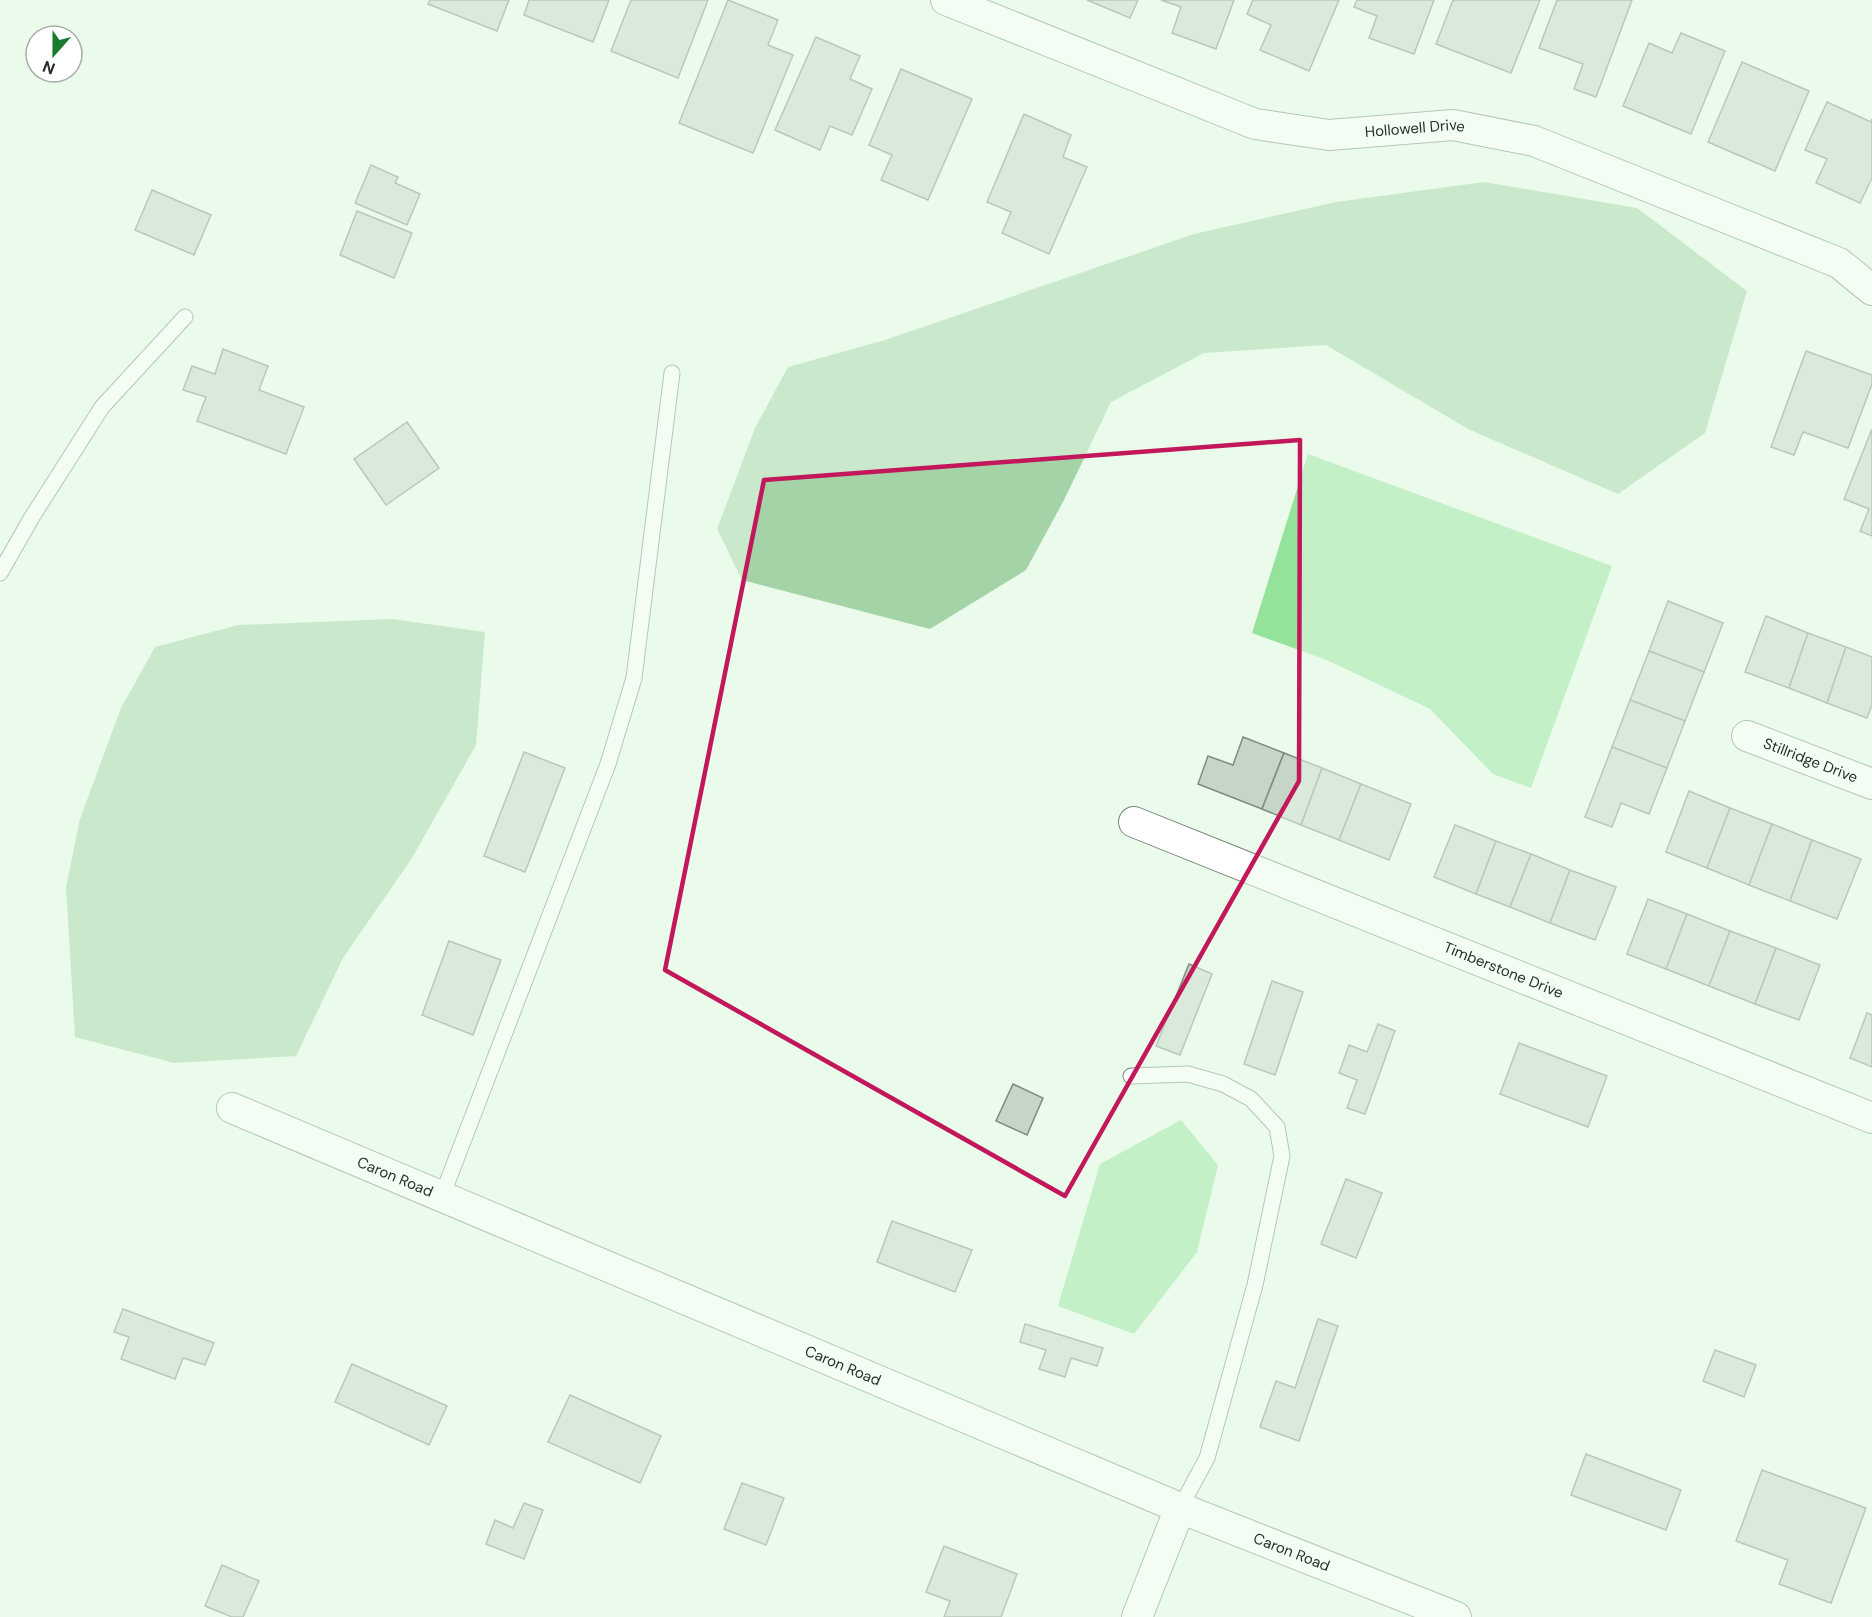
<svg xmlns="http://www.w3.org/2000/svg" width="1872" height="1617" font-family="'DM Sans',sans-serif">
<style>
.green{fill:#a4d3a7}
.water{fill:#95e29a}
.building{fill:#c5d5c6;stroke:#7d8c7e;stroke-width:1.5}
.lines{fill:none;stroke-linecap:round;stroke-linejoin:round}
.service-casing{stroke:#778678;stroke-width:17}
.minor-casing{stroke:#778678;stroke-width:32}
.service{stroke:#fff;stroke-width:15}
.minor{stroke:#fff;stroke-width:30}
.marked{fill:none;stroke:#c2185b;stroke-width:4.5;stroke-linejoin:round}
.labels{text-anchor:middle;stroke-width:5;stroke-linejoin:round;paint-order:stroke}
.street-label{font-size:15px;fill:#292f29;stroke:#fff}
</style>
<rect width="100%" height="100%" fill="#eafbeb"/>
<!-- green -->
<g class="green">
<polygon points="1484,182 1637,208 1747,291 1705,433 1618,494 1468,429 1326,345 1204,353 1111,402 1064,500 1026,570 930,629 742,580 717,529 755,428 788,367 885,340 1194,234 1336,202"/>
<polygon points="392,619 485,632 476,745 412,858 343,958 296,1056 174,1063 75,1037 66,887 80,819 121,708 155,647 238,625"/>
</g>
<!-- water -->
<g class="water">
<polygon points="1308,454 1612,566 1531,788 1493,774 1430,709 1329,661 1252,633"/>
<polygon points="1181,1120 1218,1165 1197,1252 1134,1334 1058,1306 1100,1164"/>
</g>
<!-- building -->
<g class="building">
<polygon points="430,0 509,0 497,31 428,4"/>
<polygon points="529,0 609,0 593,42 524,15"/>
<polygon points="631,0 708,0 678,78 611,51"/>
<polygon points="728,0 778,20 768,45 793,55 753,153 679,123"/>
<polygon points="1087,0 1138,0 1130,18"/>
<polygon points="1161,0 1234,0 1216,49 1172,33 1181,7"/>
<polygon points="1253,0 1339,0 1309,71 1260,50 1271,25 1247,14"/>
<polygon points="1357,0 1434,0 1414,54 1369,38 1377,16 1354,7"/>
<polygon points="1453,0 1540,0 1511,73 1436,44"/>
<polygon points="1557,0 1632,0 1596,97 1574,89 1583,64 1539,48"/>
<polygon points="1681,33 1725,51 1691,134 1623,106 1649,43 1672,53"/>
<polygon points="816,37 860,56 850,79 872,89 852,135 830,126 820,150 775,130"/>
<polygon points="1742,62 1809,91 1775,171 1708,142"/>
<polygon points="901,69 972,99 928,200 881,180 892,155 869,145"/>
<polygon points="1827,102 1871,122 1872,119 1872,178 1860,203 1816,183 1827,159 1805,150"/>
<polygon points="1024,114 1071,135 1063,157 1087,167 1049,254 1002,233 1011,212 987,202"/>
<polygon points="371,165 398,177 395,183 420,194 407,225 355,203"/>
<polygon points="152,190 211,215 194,255 135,230"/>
<polygon points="357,211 412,233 394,278 340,255"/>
<polygon points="223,349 268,366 259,390 304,407 286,454 197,421 206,397 183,390 192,366 215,374"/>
<polygon points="1806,351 1872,375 1872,384 1848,448 1803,432 1794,455 1771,447"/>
<polygon points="407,422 439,468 386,505 354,459"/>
<polygon points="1872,429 1872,536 1860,531 1869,509 1844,499"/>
<polygon points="1668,601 1723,623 1704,672 1649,651"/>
<polygon points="1766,616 1808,633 1789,688 1745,672"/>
<polygon points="1808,633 1846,647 1827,703 1789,688"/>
<polygon points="1846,647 1872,657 1872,705 1867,718 1827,703"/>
<polygon points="1649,651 1704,672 1685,721 1630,700"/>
<polygon points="1630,700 1685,721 1667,768 1612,747"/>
<polygon points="1243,737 1284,753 1262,809 1198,784 1208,756 1233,765"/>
<polygon points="1612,747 1667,768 1649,814 1621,803 1612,827 1585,817"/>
<polygon points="524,752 565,768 525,872 484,856"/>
<polygon points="1284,753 1322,768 1301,825 1262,809"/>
<polygon points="1322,768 1361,784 1339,840 1301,825"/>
<polygon points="1361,784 1411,804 1389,860 1339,840"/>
<polygon points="1689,791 1730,808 1707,868 1666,852"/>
<polygon points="1730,808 1772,824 1749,885 1707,868"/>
<polygon points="1772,824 1812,840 1790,901 1749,885"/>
<polygon points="1455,825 1496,841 1476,894 1434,877"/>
<polygon points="1812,840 1861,859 1837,919 1790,901"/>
<polygon points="1496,841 1531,854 1510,907 1476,894"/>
<polygon points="1531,854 1570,870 1550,923 1510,907"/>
<polygon points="1570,870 1616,887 1595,940 1550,923"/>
<polygon points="1648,899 1687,914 1666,969 1627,954"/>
<polygon points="1687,914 1730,931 1709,986 1666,969"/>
<polygon points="1730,931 1776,948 1755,1004 1709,986"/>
<polygon points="449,941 501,960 473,1035 422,1015"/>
<polygon points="1776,948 1820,965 1799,1020 1755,1004"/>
<polygon points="1189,964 1212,974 1180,1055 1156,1046"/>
<polygon points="1272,981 1303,992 1275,1075 1244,1064"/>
<polygon points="1867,1013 1872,1015 1872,1067 1850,1058"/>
<polygon points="1378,1024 1395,1031 1365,1114 1347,1108 1357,1080 1339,1073 1349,1045 1367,1052"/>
<polygon points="1519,1043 1607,1076 1588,1127 1500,1094"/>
<polygon points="1013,1084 1043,1098 1027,1135 996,1121"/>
<polygon points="1346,1179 1382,1193 1356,1258 1321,1244"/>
<polygon points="892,1221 972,1250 955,1292 877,1262"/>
<polygon points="123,1309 214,1343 205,1365 183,1358 175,1379 121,1359 129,1337 114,1332"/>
<polygon points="1318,1319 1338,1326 1299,1441 1260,1427 1276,1381 1295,1388"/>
<polygon points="1025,1324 1103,1348 1097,1366 1071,1358 1065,1377 1039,1369 1046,1350 1020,1342"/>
<polygon points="1715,1350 1756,1365 1744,1397 1703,1381"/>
<polygon points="352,1364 447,1406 429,1445 335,1402"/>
<polygon points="570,1395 661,1436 640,1483 548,1442"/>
<polygon points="1586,1454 1681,1490 1666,1530 1571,1495"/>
<polygon points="1762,1470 1866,1508 1831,1603 1779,1584 1788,1560 1736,1541"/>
<polygon points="742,1483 784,1498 766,1545 724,1529"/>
<polygon points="524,1503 543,1510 524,1559 486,1544 495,1520 513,1528"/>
<polygon points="944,1546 1017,1574 1001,1617 944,1617 950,1601 926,1592"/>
<polygon points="222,1565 259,1581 243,1617 232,1617 205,1606"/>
</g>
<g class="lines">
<!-- service casing -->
<g class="service-casing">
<g id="service">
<polyline points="0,573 32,517 102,407 185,317"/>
<polyline points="1131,1076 1188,1074 1223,1084 1251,1099 1277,1127 1282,1156 1255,1285 1207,1458 1180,1508"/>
<polyline points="442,1196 608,764 634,678 672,373"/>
</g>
</g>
<!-- minor casing -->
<g class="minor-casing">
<g id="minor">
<path id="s1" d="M946 0 1255 124 1329 135 1453 125 1534 141 1839 263 1872 290"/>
<path id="s2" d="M1747 736 1872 784"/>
<path id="s3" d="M1134 822 1872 1118"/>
<path id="s4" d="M232 1108 1180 1508 1456 1617"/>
<polyline points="1137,1617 1180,1508"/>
</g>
</g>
<!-- service -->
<use href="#service" class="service"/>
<!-- minor -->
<use href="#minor" class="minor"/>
</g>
<!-- marked area -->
<path d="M0 0H1872V1617H0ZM1300 440 1299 781 1065 1196 665 970 764 480Z" fill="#eafbeb" fill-opacity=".55" fill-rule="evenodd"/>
<path class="marked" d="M1300 440 1299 781 1065 1196 665 970 764 480Z"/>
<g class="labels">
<!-- street labels -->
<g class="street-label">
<text dy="5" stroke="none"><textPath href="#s1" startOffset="494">Hollowell Drive</textPath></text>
<text dy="5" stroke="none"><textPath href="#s2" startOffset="68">Stillridge Drive</textPath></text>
<text dy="5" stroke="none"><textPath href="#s3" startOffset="398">Timberstone Drive</textPath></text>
<text dy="5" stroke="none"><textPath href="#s4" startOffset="177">Caron Road</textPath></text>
<text dy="5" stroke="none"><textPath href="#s4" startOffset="663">Caron Road</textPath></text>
<text dy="5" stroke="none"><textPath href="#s4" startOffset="1149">Caron Road</textPath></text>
</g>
</g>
<!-- north arrow -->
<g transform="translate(54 54) rotate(201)"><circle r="28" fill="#ffffff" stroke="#a9aca9" stroke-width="1.5"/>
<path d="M0-4.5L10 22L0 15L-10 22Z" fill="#187b2d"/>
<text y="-9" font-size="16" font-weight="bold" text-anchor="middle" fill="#292f29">N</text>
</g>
</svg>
